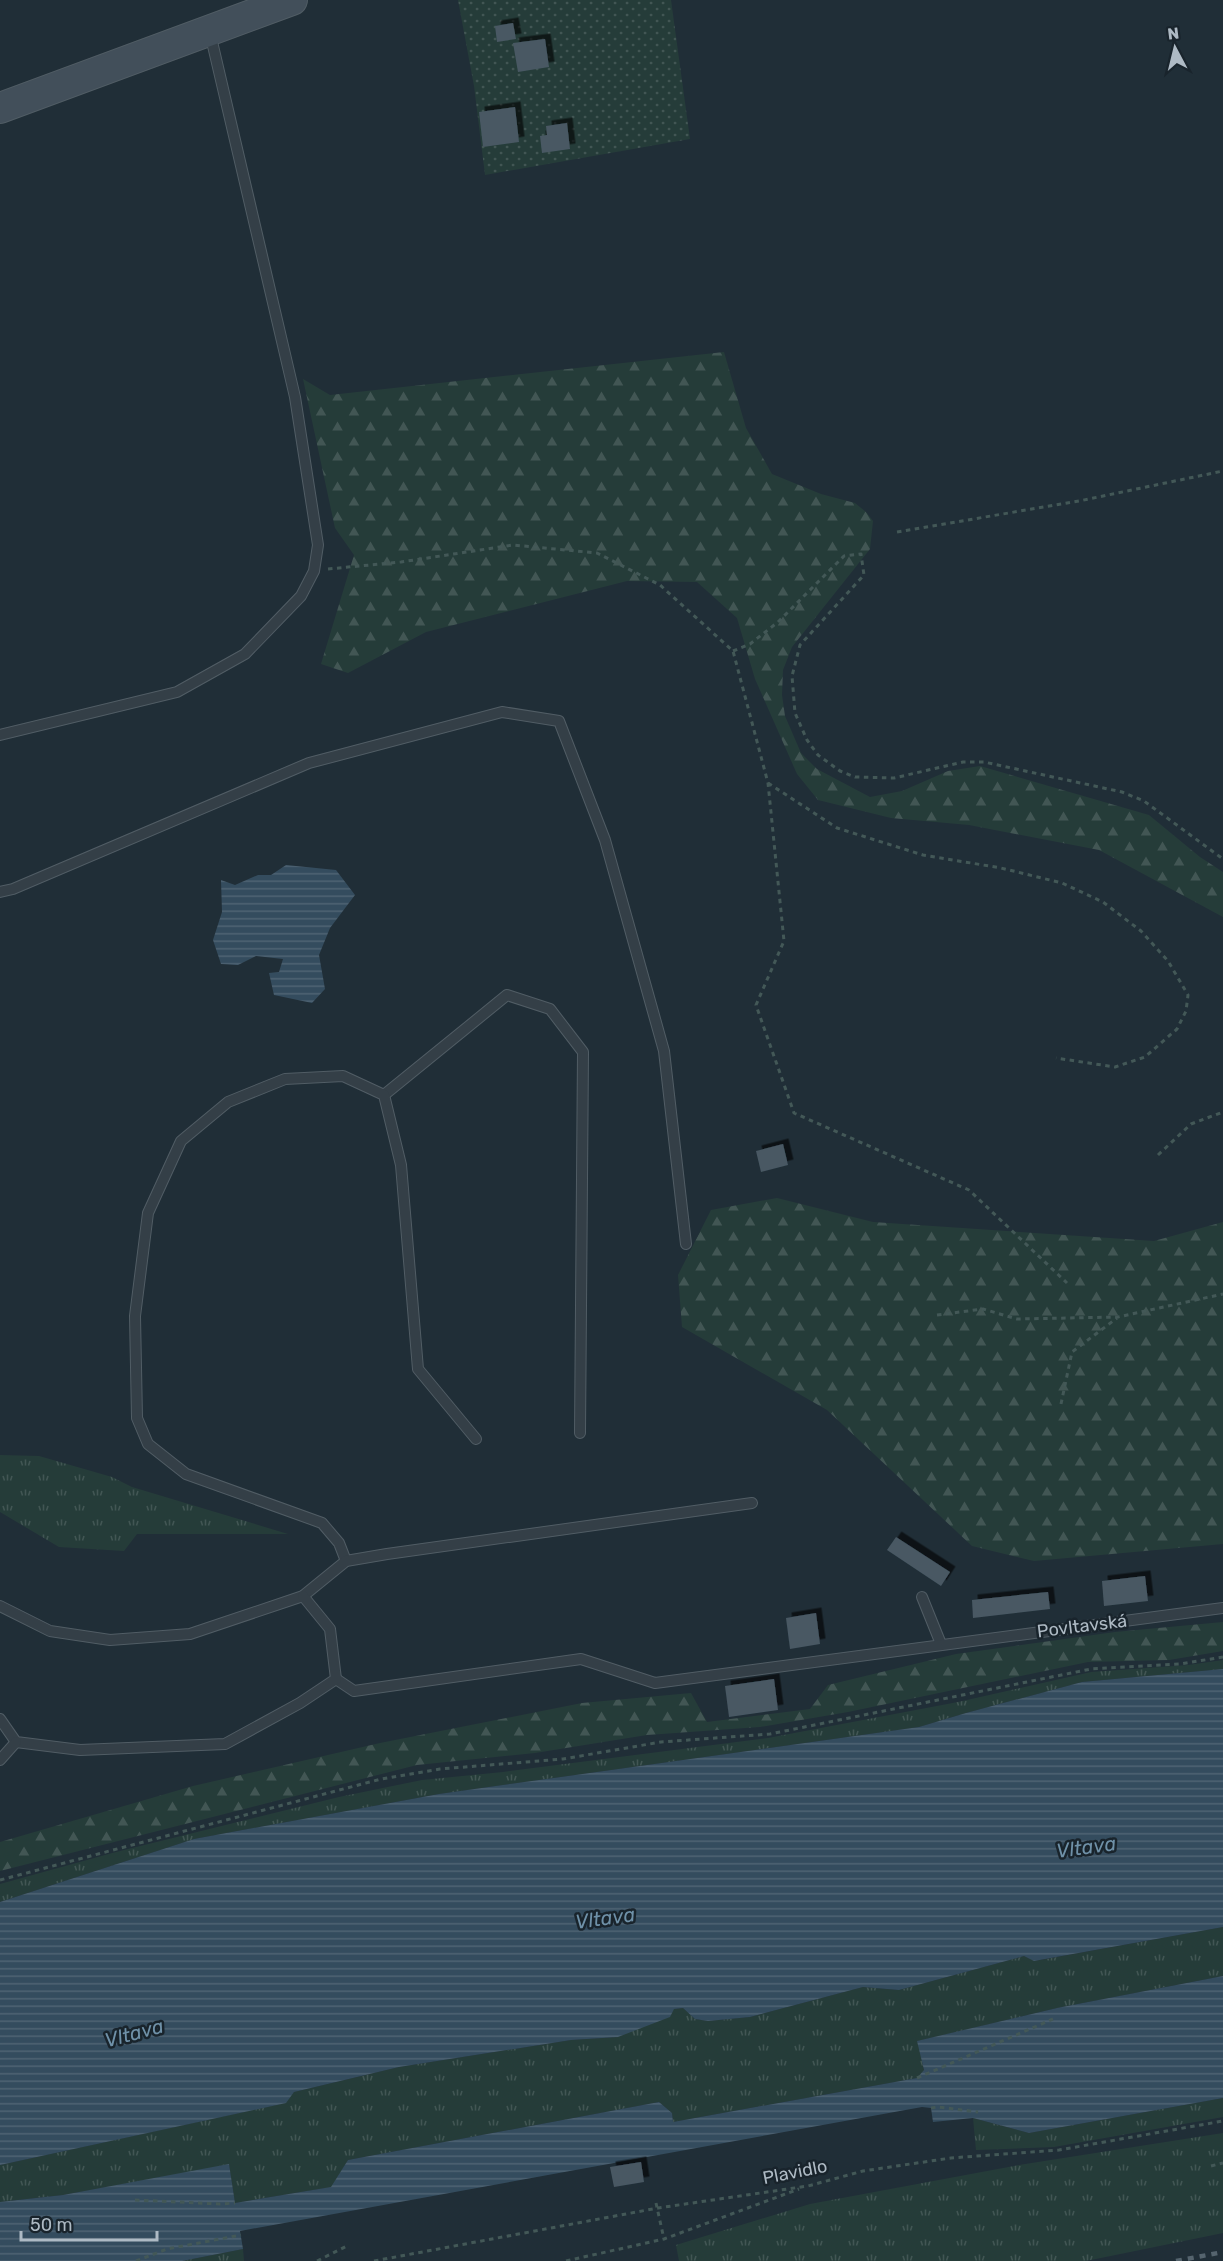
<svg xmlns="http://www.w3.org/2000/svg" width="1223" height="2261" font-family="Rubik,sans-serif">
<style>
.grass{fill:url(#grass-tufts)}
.forest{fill:url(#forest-firs)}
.garden{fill:url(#garden-dots)}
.water{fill:url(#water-rules)}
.building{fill:#485863;filter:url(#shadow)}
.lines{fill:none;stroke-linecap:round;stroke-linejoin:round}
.lane-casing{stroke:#515d65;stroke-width:12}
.secondary-casing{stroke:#515d65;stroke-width:32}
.path{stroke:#435857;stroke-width:3;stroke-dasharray:4.5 4.5;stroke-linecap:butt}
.lane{stroke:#343f47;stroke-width:10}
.secondary{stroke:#424f5a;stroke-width:30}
.rail{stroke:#55646e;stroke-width:4.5;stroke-dasharray:6 6;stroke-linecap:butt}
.labels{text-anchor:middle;stroke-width:5;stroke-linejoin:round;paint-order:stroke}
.street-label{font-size:18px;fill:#aebac4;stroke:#19242c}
.water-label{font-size:20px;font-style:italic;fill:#6f91a8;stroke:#19242c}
</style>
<defs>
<pattern id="grass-tufts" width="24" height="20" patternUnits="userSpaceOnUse" patternTransform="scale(1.5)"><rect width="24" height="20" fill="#253c39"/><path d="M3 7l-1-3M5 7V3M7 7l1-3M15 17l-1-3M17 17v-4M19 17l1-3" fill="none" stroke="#425654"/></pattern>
<pattern id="forest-firs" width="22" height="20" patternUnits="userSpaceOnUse" patternTransform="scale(1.5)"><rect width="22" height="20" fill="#253c39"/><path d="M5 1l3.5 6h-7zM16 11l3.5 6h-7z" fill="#425654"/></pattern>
<pattern id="garden-dots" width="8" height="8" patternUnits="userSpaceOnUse" patternTransform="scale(1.5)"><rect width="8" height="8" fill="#253c39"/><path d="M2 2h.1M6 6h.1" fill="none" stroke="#425654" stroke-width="1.8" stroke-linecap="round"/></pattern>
<pattern id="water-rules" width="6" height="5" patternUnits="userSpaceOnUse" patternTransform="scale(1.5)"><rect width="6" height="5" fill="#344c5e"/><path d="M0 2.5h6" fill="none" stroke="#4f6473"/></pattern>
<filter id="shadow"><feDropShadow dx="5.5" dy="-5.5" stdDeviation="0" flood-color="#0009"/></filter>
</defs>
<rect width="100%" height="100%" fill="#202e37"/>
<!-- grass -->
<g class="grass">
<polygon points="0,1455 39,1456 112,1477 132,1487 288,1534 137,1534 124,1551 59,1547 0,1512"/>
<polygon points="1223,1660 1223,1669 1082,1682 966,1713 919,1727 439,1794 194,1839 0,1902 0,1884 116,1852 339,1797 422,1780 503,1772 768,1738 958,1702 1091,1672 1188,1665"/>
<polygon points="1223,1927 1223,1976 1057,2008 918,2041 924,2071 917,2078 673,2122 672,2113 659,2102 348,2160 332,2187 235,2203 229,2165 63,2195 0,2202 0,2165 285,2103 294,2092 399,2067 571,2040 618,2037 674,2009 683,2008 695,2019 708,2021 750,2017 863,1987 899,1990 1024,1956 1035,1961"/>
<polygon points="1223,2098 1223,2117 1054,2147 976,2150 973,2118 1029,2133"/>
<polygon points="1223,2133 1223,2233 1086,2261 679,2261 676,2245 810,2204 1019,2165"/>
<polygon points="243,2249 244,2261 182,2261"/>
</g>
<!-- forest -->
<g class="forest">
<polygon points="724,352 746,428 772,474 821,494 855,503 866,512 873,521 870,549 792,647 783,670 782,695 785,716 801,753 817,769 870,797 902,791 948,771 980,766 1149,815 1200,857 1223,872 1223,917 1099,850 969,825 891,818 818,800 797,774 755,679 737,618 697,582 627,581 426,632 348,673 321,664 354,555 335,528 303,379 330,395"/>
<polygon points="777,1198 873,1222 1154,1241 1223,1222 1223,1544 1034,1561 972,1546 827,1410 682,1327 678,1275 711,1210"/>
<polygon points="1223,1622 1223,1651 1169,1660 1088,1662 848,1712 760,1727 647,1735 535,1753 417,1765 0,1871 0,1842 193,1786 380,1743 582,1703 691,1693 707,1722 810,1709 828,1685 956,1654 1115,1632"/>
</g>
<!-- garden -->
<polygon class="garden" points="458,0 671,0 690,139 485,175 474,86"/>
<!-- water -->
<g class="water">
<polygon points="286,865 336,870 355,895 330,928 319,955 325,989 312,1003 274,995 269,973 279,972 283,959 256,956 238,965 221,964 213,940 222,912 221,880 235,885 258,875 271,875"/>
<polygon points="1223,1669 1223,1927 1034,1961 1024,1956 899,1990 863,1987 750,2017 708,2021 695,2019 683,2008 674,2009 670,2017 618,2037 571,2040 399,2067 294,2092 286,2103 0,2165 0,1902 194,1839 439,1794 919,1727 966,1713 1082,1682"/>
<polygon points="1223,1976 1223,2098 1029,2133 973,2118 933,2122 931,2108 922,2107 240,2231 243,2249 182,2261 0,2261 0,2202 63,2195 229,2164 235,2203 331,2187 348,2160 659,2102 672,2113 673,2122 917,2078 924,2070 917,2041 1057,2008"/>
</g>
<!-- building -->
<g class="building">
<polygon points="513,23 516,39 497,42 495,26"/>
<polygon points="545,39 549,67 518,72 513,43"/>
<polygon points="515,107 519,142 483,147 479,112"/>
<polygon points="567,123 570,149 542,153 540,136 547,135 546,126"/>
<polygon points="783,1144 788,1165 761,1172 756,1151"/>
<polygon points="896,1537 950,1572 941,1586 887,1550"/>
<polygon points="1145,1576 1148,1601 1104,1606 1102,1581"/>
<polygon points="1048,1592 1050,1609 973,1618 972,1600"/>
<polygon points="816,1613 820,1644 790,1649 786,1618"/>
<polygon points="774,1679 778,1710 729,1717 725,1686"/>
<polygon points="641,2162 644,2182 614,2187 610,2167"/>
</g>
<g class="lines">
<!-- lane casing -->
<g class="lane-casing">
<g id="lane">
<polyline points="0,735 177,692 245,654 301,596 314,571 318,545 295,397 210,33"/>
<polyline points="0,892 13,889 309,763 502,712 559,721 605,840 664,1051 686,1244"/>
<polyline points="384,1095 507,995 550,1009 583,1052 580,1433"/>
<polyline points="346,1561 339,1543 322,1523 186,1474 148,1444 137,1418 135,1316 148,1213 181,1141 228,1102 285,1079 343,1076 384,1095 401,1165 418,1369 476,1439"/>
<polyline points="922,1597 941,1644"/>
<polyline points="0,1606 50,1631 110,1640 190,1634 303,1596 346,1561 387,1554 752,1503"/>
<polyline points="336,1679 354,1691 581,1659 655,1683 1223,1608"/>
<polyline points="0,1719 16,1742 80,1750 225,1744 300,1703 336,1679 330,1629 303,1596"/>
<polyline points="0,1760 16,1742"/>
</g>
</g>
<!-- secondary casing -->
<g class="secondary-casing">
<polyline id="secondary" points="0,108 292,0"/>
</g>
<!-- path -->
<g class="path">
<polyline points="897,532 1079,501 1223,471"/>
<polyline points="328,569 401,562 513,545 597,553 660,585 733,651 768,783 784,941 756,1005 794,1113 969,1190 1067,1283"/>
<polyline points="733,651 750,644 778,622 844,556 861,554 864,575 800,645 792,676 795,713 807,740 818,755 840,771 855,777 894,778 963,762 984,762 1122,792 1144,801 1223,859"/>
<polyline points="768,783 837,828 923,855 1001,868 1062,883 1103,902 1141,931 1168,961 1188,995 1186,1011 1177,1029 1145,1057 1115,1067 1056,1058"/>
<polyline points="1158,1155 1191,1124 1223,1112"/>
<polyline points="937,1315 983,1309 1017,1319 1118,1317 1223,1294"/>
<polyline points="1061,1404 1072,1352 1117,1318"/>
<polyline points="0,1880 381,1779 440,1769 563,1759 661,1742 770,1734 1091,1669 1180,1664 1223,1657"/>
<polyline points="917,2078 1053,2019"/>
<polyline points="931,2108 938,2107 978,2112"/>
<polyline points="1211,2166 1223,2163"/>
<polyline points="135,2200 220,2204 235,2203"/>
<polyline points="656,2203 664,2239"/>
<polyline points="136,2261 167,2249 241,2235"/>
<polyline points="317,2261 347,2246"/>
<polyline points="374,2261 658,2208 808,2186 863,2171 951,2158 1059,2150 1223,2121"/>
<polyline points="566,2261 664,2239 799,2189"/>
</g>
<!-- lane -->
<use href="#lane" class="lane"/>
<!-- secondary -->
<use href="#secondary" class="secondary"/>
<!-- rail -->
<polyline class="rail" points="1176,2261 1223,2252"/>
</g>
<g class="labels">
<!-- street labels -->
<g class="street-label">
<text transform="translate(1082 1626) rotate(-7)" y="6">Povltavská</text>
<text transform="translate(795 2172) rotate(-11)" y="6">Plavidlo</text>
</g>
<!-- water labels -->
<g class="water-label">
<text transform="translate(1086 1847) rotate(-8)" y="7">Vltava</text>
<text transform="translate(605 1918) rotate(-8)" y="7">Vltava</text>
<text transform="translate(134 2033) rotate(-15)" y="7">Vltava</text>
</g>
</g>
<!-- north arrow -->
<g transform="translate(1175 48) rotate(353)" stroke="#19242c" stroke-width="4.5" paint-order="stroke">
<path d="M0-4.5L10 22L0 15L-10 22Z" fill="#aebac4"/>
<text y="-9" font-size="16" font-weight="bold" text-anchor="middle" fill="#aebac4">N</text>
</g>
<!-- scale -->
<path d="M21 2231v9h136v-9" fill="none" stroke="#aebac4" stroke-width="3"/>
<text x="30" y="2231" font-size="18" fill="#aebac4" stroke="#19242c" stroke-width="4.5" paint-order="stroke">50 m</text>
</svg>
